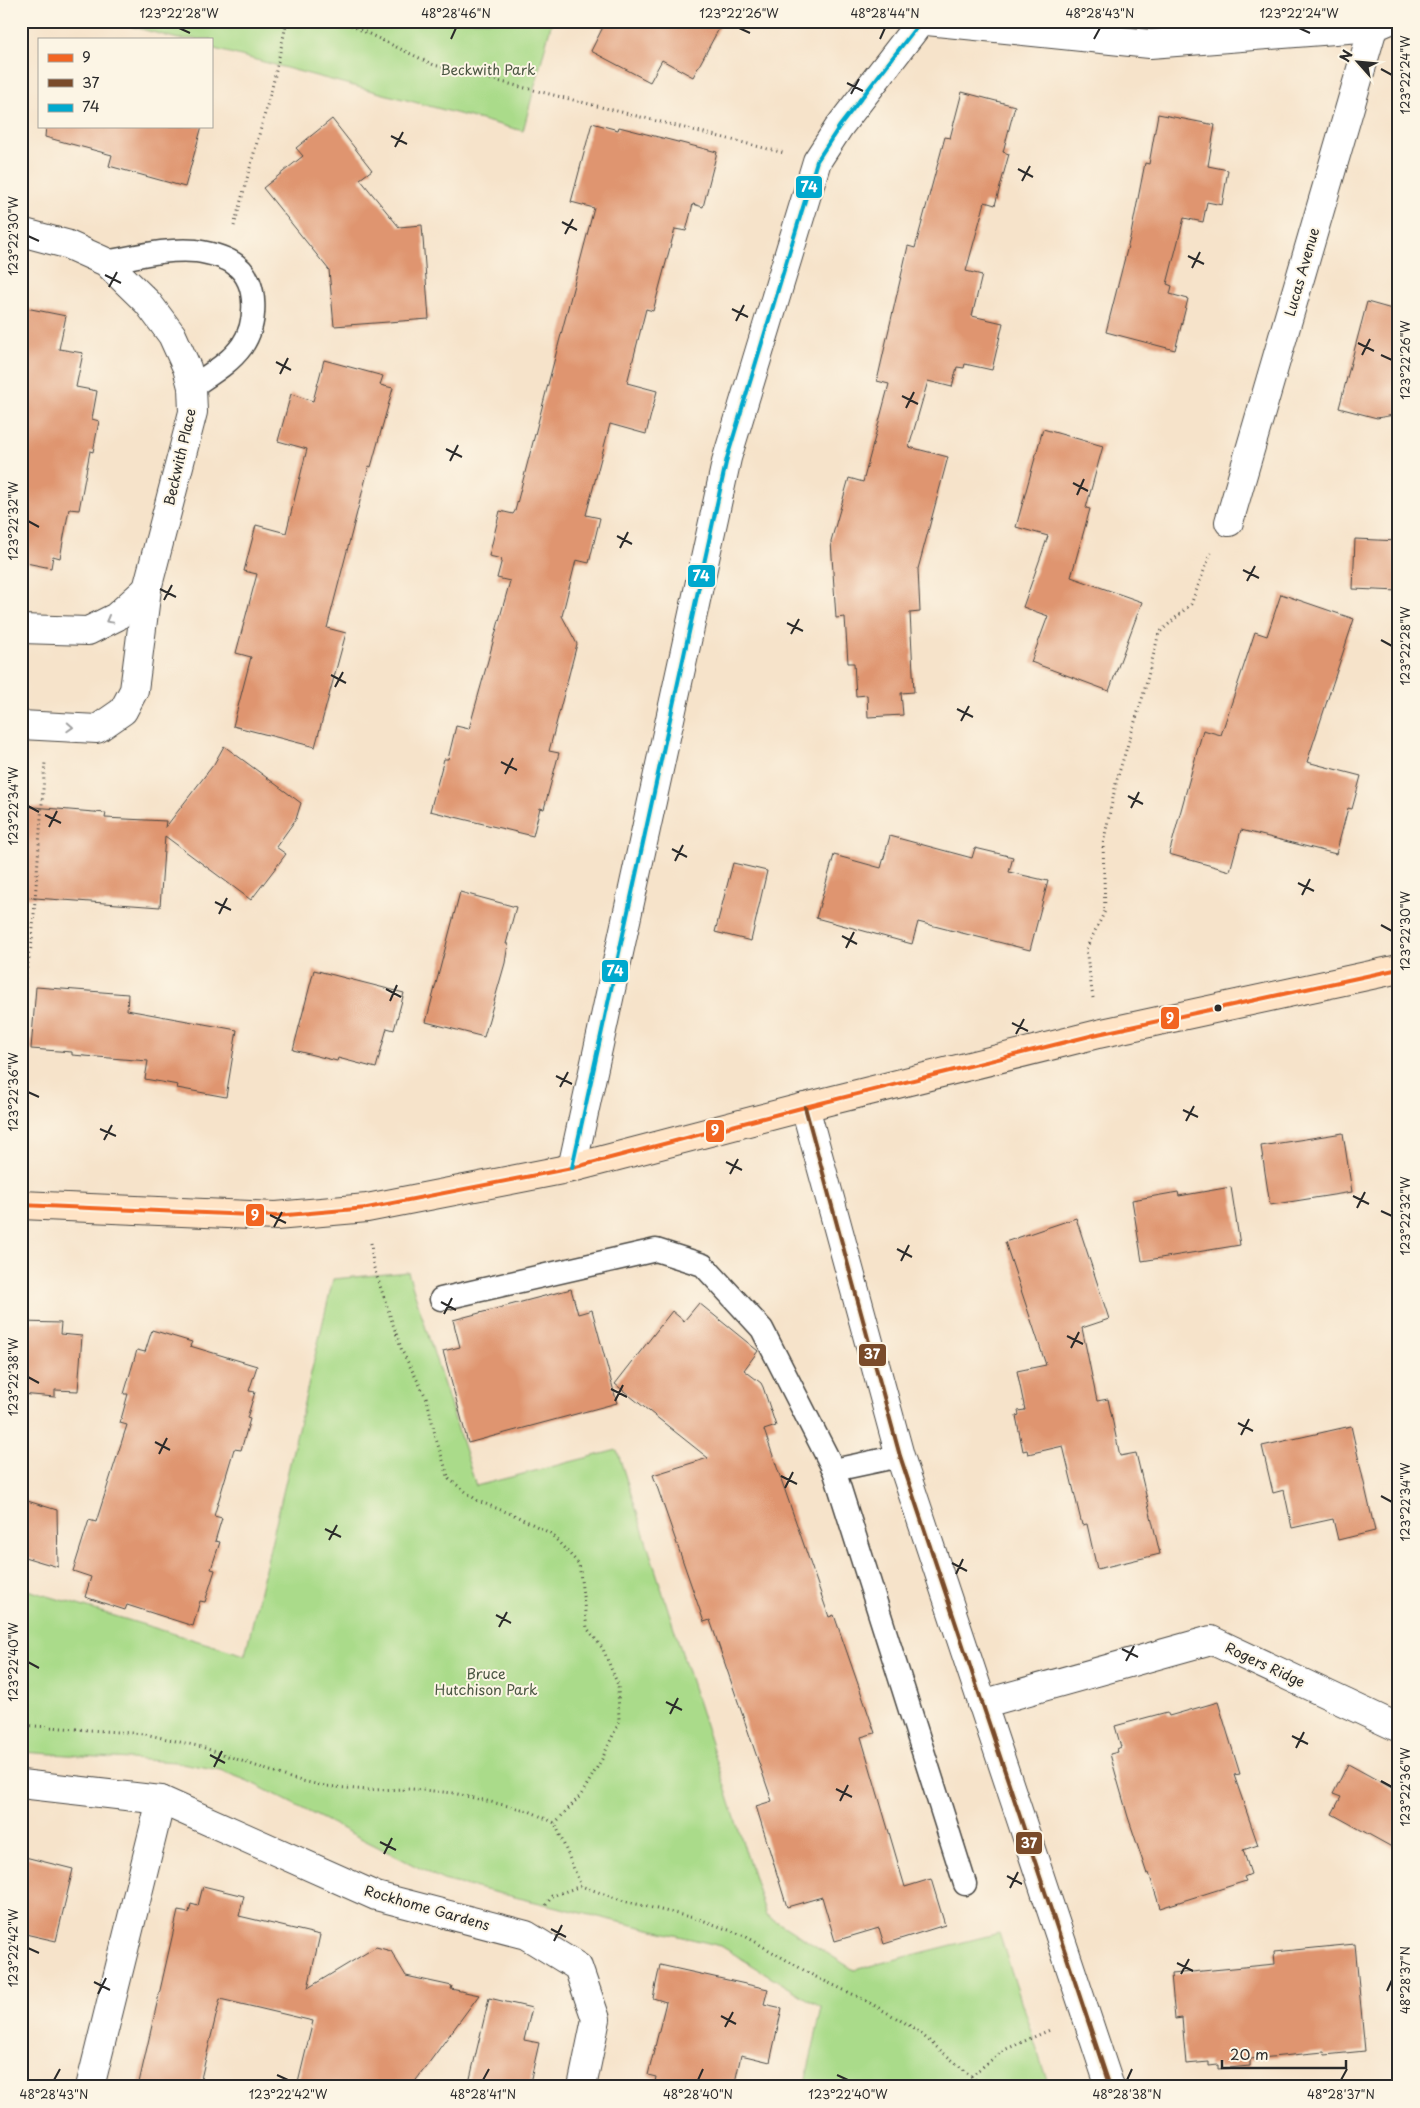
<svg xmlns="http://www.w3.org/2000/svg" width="1420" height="2108" font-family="'Playpen Sans',sans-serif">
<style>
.green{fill:#aadb8a;stroke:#6a835a}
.building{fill:#df956f}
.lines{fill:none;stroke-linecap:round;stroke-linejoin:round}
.service-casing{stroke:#494743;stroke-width:25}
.minor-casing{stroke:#494743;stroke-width:30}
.secondary-casing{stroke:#494743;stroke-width:30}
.path{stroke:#494743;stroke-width:3;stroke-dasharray:1 4;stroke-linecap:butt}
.service{stroke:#fff;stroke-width:22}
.minor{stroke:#fff;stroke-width:28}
.secondary{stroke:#ffe4c6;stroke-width:28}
.bus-1-casing{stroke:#fcf5e5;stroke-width:8}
.bus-2-casing{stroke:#fcf5e5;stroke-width:8}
.bus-3-casing{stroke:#fcf5e5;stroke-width:8}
.bus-1{stroke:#f26522;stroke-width:4}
.bus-2{stroke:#7a4b2a;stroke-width:4}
.bus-3{stroke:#00a9ce;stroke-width:4}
.oneway{stroke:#a0a0a0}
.ticks{fill:none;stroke:#2b2b2b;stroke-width:2}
.bus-dot{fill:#2b2b2b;stroke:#fcf5e5;stroke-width:2}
.labels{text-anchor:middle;stroke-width:4;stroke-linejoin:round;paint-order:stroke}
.park-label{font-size:14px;fill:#4b5743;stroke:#fcf5e5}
.street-label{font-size:14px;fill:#2b2b2b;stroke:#fcf5e5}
.line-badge{stroke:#fcf5e5;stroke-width:2}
.badge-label{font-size:14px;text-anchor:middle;font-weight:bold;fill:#fff}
.neatline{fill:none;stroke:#2b2b2b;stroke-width:2}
.ticks-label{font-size:12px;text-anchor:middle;fill:#2b2b2b}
</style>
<rect width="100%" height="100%" fill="#fcf5e5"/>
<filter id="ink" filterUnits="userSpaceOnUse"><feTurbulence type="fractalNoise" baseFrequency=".02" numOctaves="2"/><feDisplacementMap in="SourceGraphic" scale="10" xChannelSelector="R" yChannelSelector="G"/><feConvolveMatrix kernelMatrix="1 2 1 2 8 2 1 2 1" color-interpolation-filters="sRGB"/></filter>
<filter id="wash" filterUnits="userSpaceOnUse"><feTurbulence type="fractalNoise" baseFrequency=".0096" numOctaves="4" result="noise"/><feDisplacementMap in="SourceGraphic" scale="20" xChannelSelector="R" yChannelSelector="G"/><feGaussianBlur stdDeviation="1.12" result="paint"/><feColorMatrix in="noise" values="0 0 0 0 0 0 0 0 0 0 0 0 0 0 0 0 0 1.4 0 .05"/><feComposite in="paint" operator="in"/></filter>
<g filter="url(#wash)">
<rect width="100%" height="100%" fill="#f6e3ca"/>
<!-- green -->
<g class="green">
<polygon points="112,21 552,21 523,131 211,48 211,39 178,39"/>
<polygon points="408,1272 476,1486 617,1450 766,1915 854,1970 999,1933 1049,2087 804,2087 822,2008 721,1946 443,1880 248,1781 220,1770 176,1762 21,1752 21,1588 245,1655 333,1279"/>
</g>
<g id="blocks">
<!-- building -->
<g class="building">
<polygon points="606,21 723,21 693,77 662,60 650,82 591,51"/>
<polygon points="962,92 1015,106 1003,152 1009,154 995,205 985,202 966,271 982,275 972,316 1003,323 992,370 965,364 964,368 957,367 952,387 928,381 909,447 948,457 918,569 920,612 910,613 914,692 901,693 903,715 868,717 867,695 856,696 854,663 848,663 845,617 836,618 831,541 849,478 863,482 889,384 877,381 908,246 915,248 945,137 950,138"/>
<polygon points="1158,114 1215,125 1208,166 1228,170 1222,205 1207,202 1203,222 1184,218 1167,284 1172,286 1170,294 1188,299 1175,350 1106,332 1131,234 1145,163 1149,164"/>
<polygon points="332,119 372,170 360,179 399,227 422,225 429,319 334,326 329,270 263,188 303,156 296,148"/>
<polygon points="592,123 618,130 619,127 717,152 703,207 693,204 686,231 675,229 653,311 646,309 627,383 657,391 646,434 610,424 586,515 600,518 589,563 576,560 562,616 577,644 549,751 559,753 544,809 540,808 533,836 430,811 444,759 448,759 456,726 469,729 510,581 497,578 502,559 489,556 500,511 513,514 515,511 594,208 571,202"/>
<polygon points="46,126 202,126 185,187 109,166 112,155 45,137"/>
<polygon points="1367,302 1399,311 1399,414 1377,418 1339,408"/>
<polygon points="21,307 66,316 59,349 83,353 76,387 97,391 92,419 99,421 93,452 90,451 79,510 69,509 60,558 53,556 51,568 21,562"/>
<polygon points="324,360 383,376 380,385 393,388 371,467 369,466 327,628 346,633 315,747 233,726 251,657 236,653 257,574 244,571 256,525 286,533 307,449 278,441 291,394 313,401"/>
<polygon points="1043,429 1103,446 1086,508 1090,509 1071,577 1142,602 1109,691 1031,662 1048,616 1023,607 1048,536 1016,527"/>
<polygon points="1355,539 1399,541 1399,591 1353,589"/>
<polygon points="1281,594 1354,619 1307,762 1361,776 1352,809 1348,808 1336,854 1241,830 1230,871 1169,854 1203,730 1221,735 1255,632 1267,636"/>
<polygon points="224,746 301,803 296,819 276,847 286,854 251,900 165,836 160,907 21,897 21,806 106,813 105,818 166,821 165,828 214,764"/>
<polygon points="890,836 972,858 975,848 1013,857 1009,872 1048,881 1030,950 918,922 912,944 816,918 834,855 881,868"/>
<polygon points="733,863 767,871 751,941 715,932"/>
<polygon points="460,892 516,907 506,944 508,944 505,963 484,1037 426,1022"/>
<polygon points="314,970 404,993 394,1030 387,1028 376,1068 338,1058 337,1061 293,1050"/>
<polygon points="36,987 128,994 127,1010 237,1030 226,1097 177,1088 178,1085 145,1079 148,1061 72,1055 72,1052 31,1049"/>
<polygon points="1343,1133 1352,1192 1270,1205 1261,1146"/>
<polygon points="1231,1187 1240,1245 1142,1261 1132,1200 1178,1192 1179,1196"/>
<polygon points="1076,1218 1109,1319 1082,1328 1097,1401 1108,1399 1120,1456 1136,1453 1160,1554 1097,1569 1087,1524 1082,1525 1063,1446 1028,1454 1027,1450 1023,1451 1016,1416 1019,1415 1018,1411 1025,1410 1017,1371 1046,1365 1005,1242"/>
<polygon points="571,1289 578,1314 592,1310 617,1403 468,1443 443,1351 460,1347 453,1320"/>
<polygon points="699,1303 758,1351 744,1370 761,1383 763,1387 776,1426 764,1430 829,1617 834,1615 875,1733 861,1737 905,1887 931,1879 945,1925 884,1944 879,1928 835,1941 822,1897 787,1907 756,1806 772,1801 710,1620 704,1622 653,1475 708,1458 615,1384 672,1311 684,1321"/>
<polygon points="21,1322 61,1323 60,1334 82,1336 78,1391 55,1390 55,1397 21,1394"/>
<polygon points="152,1330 192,1342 190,1346 257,1366 249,1391 255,1392 247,1418 250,1419 241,1450 234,1449 214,1516 222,1518 215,1541 220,1542 211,1569 215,1570 205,1602 200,1601 193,1626 127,1605 125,1610 85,1597 91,1577 73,1571 89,1520 96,1522 127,1425 120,1423 128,1394 124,1394 137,1350 145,1352"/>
<polygon points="1351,1426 1375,1531 1338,1540 1333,1519 1292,1528 1284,1490 1273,1493 1262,1446"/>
<polygon points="21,1499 57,1510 58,1567 21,1556"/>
<polygon points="1218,1702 1240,1774 1234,1775 1258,1845 1243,1850 1251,1874 1244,1877 1246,1881 1160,1908 1149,1873 1147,1874 1128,1817 1110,1754 1118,1752 1117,1749 1121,1747 1115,1726 1167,1712 1169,1716"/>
<polygon points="1348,1764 1399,1792 1399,1851 1332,1814 1341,1797 1333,1794"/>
<polygon points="21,1856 73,1869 56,1941 21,1933"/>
<polygon points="203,1886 244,1896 239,1916 320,1935 308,1988 376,1947 391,1951 406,1976 452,1986 451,1989 479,1995 411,2087 297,2087 313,2021 220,1999 199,2087 138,2087 178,1911 189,1913 191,1904 198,1906"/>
<polygon points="1355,1944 1365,2051 1325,2055 1324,2052 1250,2059 1250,2066 1218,2069 1218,2065 1209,2066 1209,2062 1186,2064 1182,2018 1175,2019 1171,1974 1275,1964 1274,1952"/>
<polygon points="660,1965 768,1989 764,2004 782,2008 770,2062 741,2055 734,2087 654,2087 656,2077 648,2075 666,2002 653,1998"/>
<polygon points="489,1998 532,2008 524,2040 539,2043 529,2087 468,2087"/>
</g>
</g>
</g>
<g filter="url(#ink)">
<use href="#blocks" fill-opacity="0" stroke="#494743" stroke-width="1"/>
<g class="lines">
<!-- service casing -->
<g class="service-casing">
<g id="service">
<path d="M106 262C135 257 167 248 196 251 209 253 226 257 236 265 259 283 257 324 242 346 229 364 210 374 192 387"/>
<polyline points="441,1299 656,1250 703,1265 762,1329 834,1470 965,1884"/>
<polyline points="834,1470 900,1456"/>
</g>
</g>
<!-- minor casing -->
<g class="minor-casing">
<g id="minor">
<polyline points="927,21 1150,44 1374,27 1388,21"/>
<polyline points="21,232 66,244 106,262 148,303 172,335 187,368 192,387 193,412 147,589 134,690 123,711 97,729 21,725"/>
<polyline points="1229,522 1375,21"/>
<polyline points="21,629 88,631 116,617 147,589"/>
<polyline points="805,1107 900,1456 1110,2087"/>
<polyline points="572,1168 727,458 817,161 839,127 921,21"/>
<polyline points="982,1704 1211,1640 1399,1728"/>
<polyline points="21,1784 161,1800 376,1896 526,1935 578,1967 596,2019 582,2087"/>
<polyline points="90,2087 161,1800"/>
</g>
</g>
<!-- secondary casing -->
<g class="secondary-casing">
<polyline id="secondary" points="21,1205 276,1216 367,1208 572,1168 805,1107 1098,1034 1399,969"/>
</g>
<!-- path -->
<g class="path">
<polyline points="342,21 434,65 784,153"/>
<polyline points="234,226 273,84 287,21"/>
<polyline points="21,998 32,942 45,762"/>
<polyline points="1093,998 1086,949 1105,911 1103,844 1117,779 1143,696 1159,633 1191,604 1211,553"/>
<polyline points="371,1243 373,1265 402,1351 427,1399 436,1439 449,1479 478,1501 514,1515 550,1533 579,1564 587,1628 603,1649 618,1685 619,1722 602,1759 581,1795 555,1823"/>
<polyline points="21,1725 145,1734 202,1747 293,1779 325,1786 367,1790 412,1789 453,1793 529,1811 555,1823 581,1886"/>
<polyline points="546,1905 552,1896 581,1886 624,1901 702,1920 745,1936 814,1976 863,1999 914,2028 984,2087"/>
<polyline points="971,2076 1004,2050 1052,2029"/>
</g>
<!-- service -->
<use href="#service" class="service"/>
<!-- minor -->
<use href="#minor" class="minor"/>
<!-- secondary -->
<use href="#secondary" class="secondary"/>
<!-- bus-1 casing -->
<g class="bus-1-casing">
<polyline id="bus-1" points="21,1205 276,1216 367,1208 572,1168 805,1107 1098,1034 1399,969"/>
</g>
<!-- bus-2 casing -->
<g class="bus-2-casing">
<polyline id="bus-2" points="805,1107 900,1456 1110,2087"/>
</g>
<!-- bus-3 casing -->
<g class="bus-3-casing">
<polyline id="bus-3" points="572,1168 727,458 817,161 839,127 921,21"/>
</g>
<!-- bus-1 -->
<use href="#bus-1" class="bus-1"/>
<!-- bus-2 -->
<use href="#bus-2" class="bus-2"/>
<!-- bus-3 -->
<use href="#bus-3" class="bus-3"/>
</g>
<!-- one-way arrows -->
<defs><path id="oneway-chevron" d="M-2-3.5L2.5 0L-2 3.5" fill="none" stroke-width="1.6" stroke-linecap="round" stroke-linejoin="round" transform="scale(1.25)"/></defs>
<g class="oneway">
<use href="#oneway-chevron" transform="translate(109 620) rotate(151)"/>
<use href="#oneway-chevron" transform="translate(70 727) rotate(3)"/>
</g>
</g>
<!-- ticks -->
<path class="ticks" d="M179 28 190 33M739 28 750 33M1299 28 1310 33M451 39 456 28M880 39 885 28M1094 39 1100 28M1381 69 1392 75M847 83 863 91M851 94 859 79M391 136 407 144M395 147 403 132M1018 169 1033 177M1022 181 1030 166M562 222 577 230M565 234 573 219M28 236 39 241M1188 256 1204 264M1192 268 1200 252M105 275 121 283M109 287 117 272M732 309 748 317M736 321 744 305M1358 343 1374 351M1362 355 1370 339M1381 355 1392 360M276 362 291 370M280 374 288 358M902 396 918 404M906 408 914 392M446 449 462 457M450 461 458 445M1073 483 1088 491M1077 495 1084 479M28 521 39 527M617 536 632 544M620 548 628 532M1243 570 1259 578M1247 581 1255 566M160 589 176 597M164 600 172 585M787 623 803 631M791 634 799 619M1381 640 1392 646M331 675 346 683M335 687 343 672M957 709 973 717M961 721 969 706M501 762 517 770M505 774 513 758M1128 796 1143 804M28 806 39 812M1131 808 1139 792M45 815 61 823M49 827 57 811M672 849 687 857M675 861 683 845M1298 883 1314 891M1302 895 1310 879M215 902 231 910M219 914 227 898M1381 925 1392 931M842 936 857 944M846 948 854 932M386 989 401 997M390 1001 397 985M1012 1023 1028 1031M1016 1034 1024 1019M556 1076 572 1084M560 1087 568 1072M28 1092 39 1097M1183 1110 1198 1117M1186 1121 1194 1106M100 1129 116 1136M104 1140 112 1125M726 1162 742 1170M730 1174 738 1159M1353 1196 1369 1204M1357 1208 1365 1192M1381 1211 1392 1216M270 1215 286 1223M274 1227 282 1212M897 1249 912 1257M901 1261 909 1245M441 1302 456 1310M444 1314 452 1298M1067 1336 1083 1344M1071 1348 1079 1332M28 1377 39 1383M611 1389 627 1397M615 1401 623 1385M1238 1423 1253 1431M1241 1435 1249 1419M155 1442 170 1450M159 1454 167 1438M781 1476 797 1484M785 1488 793 1472M1381 1496 1392 1502M325 1529 341 1537M329 1540 337 1525M952 1563 967 1571M956 1574 963 1559M496 1615 511 1623M499 1627 507 1612M1122 1649 1138 1657M1126 1661 1134 1646M28 1662 39 1668M666 1702 682 1710M670 1714 678 1698M1292 1736 1308 1744M1296 1748 1304 1732M210 1755 225 1763M214 1767 222 1751M1381 1781 1392 1787M836 1789 852 1797M840 1801 848 1785M380 1842 396 1850M384 1854 392 1838M1007 1876 1022 1884M1010 1888 1018 1872M551 1929 566 1937M554 1941 562 1925M28 1948 39 1953M1177 1963 1193 1971M1181 1974 1189 1959M94 1982 110 1990M1387 1991 1392 1980M98 1994 106 1978M721 2016 736 2024M725 2027 733 2012M277 2075 288 2080M837 2075 848 2080M54 2080 60 2069M483 2080 489 2069M698 2080 703 2069M1127 2080 1132 2069M1341 2080 1347 2069"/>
<!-- markers -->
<circle class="bus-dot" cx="1218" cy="1008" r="4.5"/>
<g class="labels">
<!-- park labels -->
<g class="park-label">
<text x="488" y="75">Beckwith Park</text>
<text x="486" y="1679">Bruce<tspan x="486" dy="16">Hutchison Park</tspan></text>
</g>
<!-- street labels -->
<g class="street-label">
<text transform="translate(1302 272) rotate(-74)" y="5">Lucas Avenue</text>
<text transform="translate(180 457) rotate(-77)" y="5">Beckwith Place</text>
<text transform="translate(1265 1665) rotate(25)" y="5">Rogers Ridge</text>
<text transform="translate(427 1908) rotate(16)" y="5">Rockhome Gardens</text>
</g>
</g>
<g class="line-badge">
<rect x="795" y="175" width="28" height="24" rx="5" fill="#00a9ce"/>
<rect x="687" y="564" width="29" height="24" rx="5" fill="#00a9ce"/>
<rect x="601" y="959" width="28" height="24" rx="5" fill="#00a9ce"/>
<rect x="1160" y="1006" width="20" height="24" rx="5" fill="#f26522"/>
<rect x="705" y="1119" width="20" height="24" rx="5" fill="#f26522"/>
<rect x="245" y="1203" width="20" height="24" rx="5" fill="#f26522"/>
<rect x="858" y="1343" width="29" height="24" rx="5" fill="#7a4b2a"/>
<rect x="1015" y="1831" width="28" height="24" rx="5" fill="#7a4b2a"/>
</g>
<g class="badge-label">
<text x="809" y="192">74</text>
<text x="701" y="581">74</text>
<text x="615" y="976">74</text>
<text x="1170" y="1023">9</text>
<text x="715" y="1135">9</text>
<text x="255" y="1220">9</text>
<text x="872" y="1359">37</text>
<text x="1029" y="1848">37</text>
</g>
<!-- margin -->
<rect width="1420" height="2108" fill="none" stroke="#fcf5e5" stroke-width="55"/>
<!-- legend -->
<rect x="38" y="38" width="175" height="90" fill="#fcf5e5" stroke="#a8a49b"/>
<rect x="48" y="54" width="25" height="8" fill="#f26522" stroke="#a8a49b"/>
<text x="82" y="62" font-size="15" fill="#2b2b2b">9</text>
<rect x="48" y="79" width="25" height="8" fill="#7a4b2a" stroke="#a8a49b"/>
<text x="82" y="88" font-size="15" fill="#2b2b2b">37</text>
<rect x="48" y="104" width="25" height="8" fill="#00a9ce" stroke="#a8a49b"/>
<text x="82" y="112" font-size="15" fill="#2b2b2b">74</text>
<!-- north arrow -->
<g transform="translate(1358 62) rotate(297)" stroke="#fcf5e5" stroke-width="4" paint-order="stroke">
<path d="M0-4L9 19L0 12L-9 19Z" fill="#2b2b2b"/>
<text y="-8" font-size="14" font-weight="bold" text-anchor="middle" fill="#2b2b2b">N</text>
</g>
<!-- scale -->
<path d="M1222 2060v8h124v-8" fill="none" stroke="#2b2b2b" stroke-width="2.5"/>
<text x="1230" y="2060" font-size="15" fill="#2b2b2b" stroke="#fcf5e5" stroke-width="4" paint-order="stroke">20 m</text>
<rect x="28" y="28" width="1364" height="2052" class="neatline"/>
<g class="ticks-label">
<text x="179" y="18">123°22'28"W</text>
<text x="456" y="18">48°28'46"N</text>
<text x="739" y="18">123°22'26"W</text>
<text x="885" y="18">48°28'44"N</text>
<text x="1100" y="18">48°28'43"N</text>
<text x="1299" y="18">123°22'24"W</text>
<text transform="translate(1406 75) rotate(-90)" y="4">123°22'24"W</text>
<text transform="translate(14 236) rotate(-90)" y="4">123°22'30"W</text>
<text transform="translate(1406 360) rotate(-90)" y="4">123°22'26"W</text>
<text transform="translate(14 521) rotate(-90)" y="4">123°22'32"W</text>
<text transform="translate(1406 646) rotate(-90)" y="4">123°22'28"W</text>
<text transform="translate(14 806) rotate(-90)" y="4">123°22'34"W</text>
<text transform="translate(1406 931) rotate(-90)" y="4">123°22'30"W</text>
<text transform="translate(14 1092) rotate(-90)" y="4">123°22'36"W</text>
<text transform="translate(1406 1216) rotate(-90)" y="4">123°22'32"W</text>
<text transform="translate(14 1377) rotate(-90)" y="4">123°22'38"W</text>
<text transform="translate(1406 1502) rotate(-90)" y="4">123°22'34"W</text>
<text transform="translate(14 1662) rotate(-90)" y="4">123°22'40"W</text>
<text transform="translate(1406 1787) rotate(-90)" y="4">123°22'36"W</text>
<text transform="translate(14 1948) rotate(-90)" y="4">123°22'42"W</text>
<text transform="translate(1406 1980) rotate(-90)" y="4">48°28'37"N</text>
<text x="54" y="2099">48°28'43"N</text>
<text x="288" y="2099">123°22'42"W</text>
<text x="483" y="2099">48°28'41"N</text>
<text x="698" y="2099">48°28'40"N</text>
<text x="848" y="2099">123°22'40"W</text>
<text x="1127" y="2099">48°28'38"N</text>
<text x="1341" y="2099">48°28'37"N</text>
</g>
</svg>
